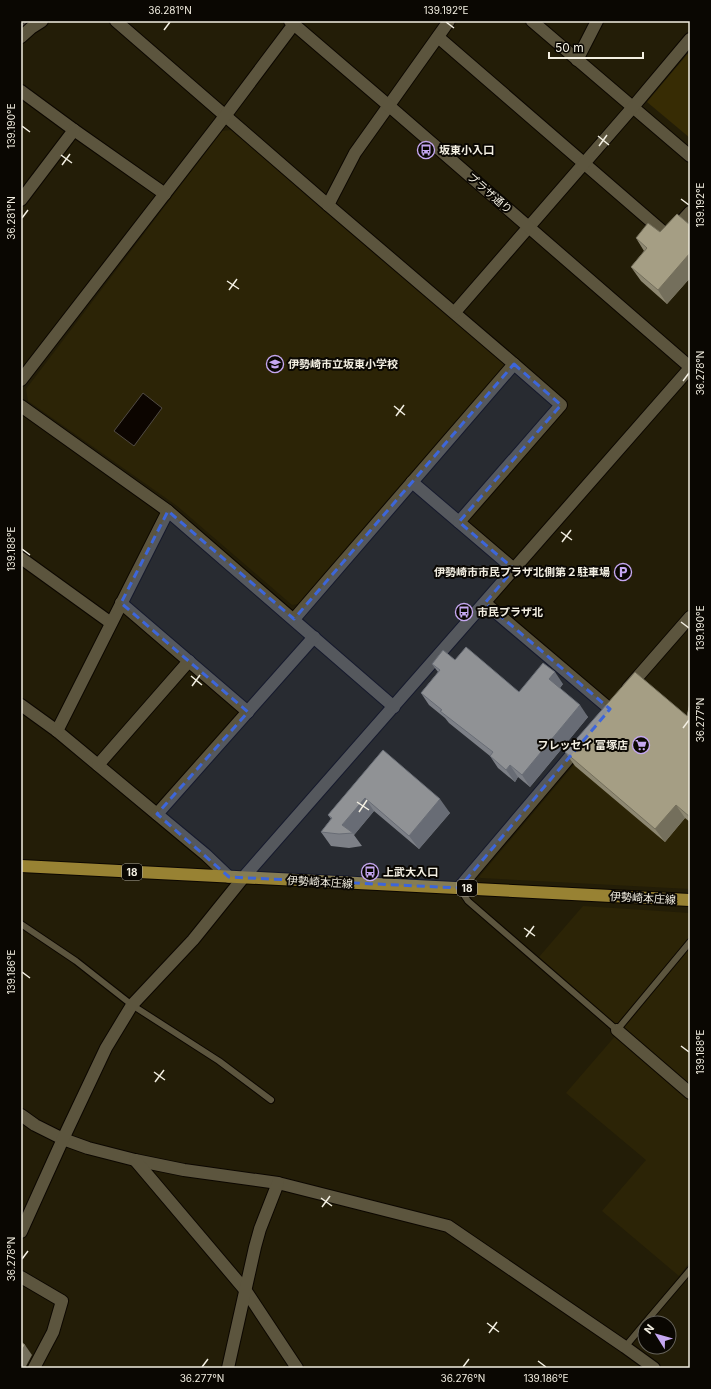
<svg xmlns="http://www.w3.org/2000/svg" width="711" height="1389" font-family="Inter,'Noto Sans JP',sans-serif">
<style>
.built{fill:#2c2406}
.green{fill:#372c04}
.water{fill:#0c0500;stroke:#514b44}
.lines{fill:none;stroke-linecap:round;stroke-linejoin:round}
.stream{stroke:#514b44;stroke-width:4}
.service-casing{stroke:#0c0700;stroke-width:8}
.minor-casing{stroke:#0c0700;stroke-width:14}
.tertiary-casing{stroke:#0c0700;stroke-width:14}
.primary-casing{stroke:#0c0700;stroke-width:14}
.service{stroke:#5c553e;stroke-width:6}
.minor{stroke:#5c553e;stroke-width:12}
.tertiary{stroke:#5c553e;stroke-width:12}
.primary{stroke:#988233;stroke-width:12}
.wall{fill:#8e8872}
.shaded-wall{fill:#746f5c}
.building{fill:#a59e84;stroke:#746f5c}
.marked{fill:#3d66da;fill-opacity:0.2;stroke:#3d66da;stroke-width:3;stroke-dasharray:8 5;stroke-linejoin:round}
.ticks{fill:none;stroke:#f3efe2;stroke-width:1.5}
.labels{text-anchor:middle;stroke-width:4;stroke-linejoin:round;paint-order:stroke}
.shield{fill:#0a0702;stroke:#ada99f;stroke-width:1}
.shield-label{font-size:10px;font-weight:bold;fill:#f3efe2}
.poi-label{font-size:11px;font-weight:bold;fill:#f3efe2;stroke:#0a0702;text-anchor:start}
.street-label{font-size:11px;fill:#f3efe2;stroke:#0a0702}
.neatline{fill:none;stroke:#f3efe2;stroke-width:1.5}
.ticks-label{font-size:10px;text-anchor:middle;fill:#f3efe2}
</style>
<rect width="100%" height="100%" fill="#231d07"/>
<!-- built -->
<g class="built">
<polygon points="231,130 505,361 505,368 299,604 292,605 177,506 28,401 26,389 222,131"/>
<polygon points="643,683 690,724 690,889 481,878 479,877"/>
<polygon points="583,906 690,913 690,938 617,1025 539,957"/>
<polygon points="690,946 690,1089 621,1029"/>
<polygon points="617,1034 690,1097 690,1262 679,1276 602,1211 646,1160 566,1093"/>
</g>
<!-- green -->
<polygon class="green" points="690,51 690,138 647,102"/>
<!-- water -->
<polygon class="water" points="143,393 162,408 134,446 114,431"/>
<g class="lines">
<!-- stream -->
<polyline class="stream" points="21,28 29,21"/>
<!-- service casing -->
<g class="service-casing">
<g id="service">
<polyline points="460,889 468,901 617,1030 690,942"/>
<polyline points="21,924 76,961 132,1005 219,1061 271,1100"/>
<polyline points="645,1323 690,1270"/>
<polyline points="625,1347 645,1323"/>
</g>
</g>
<!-- minor casing -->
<g class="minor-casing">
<g id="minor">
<polyline points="116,21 328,205 514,364 294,619"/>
<polyline points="532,21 690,156"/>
<polyline points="21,37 31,28 42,21"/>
<polyline points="438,37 668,236 690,212"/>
<polyline points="577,60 597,21"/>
<polyline points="21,91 74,130 165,194"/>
<polyline points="21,200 74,130"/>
<polyline points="328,205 355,153 449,21"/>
<polyline points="455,312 633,107 690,39"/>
<polyline points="21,406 168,511 394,707"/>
<polyline points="412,482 514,569"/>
<polyline points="459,522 561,405 514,364"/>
<polyline points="21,558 111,623"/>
<polyline points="121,603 248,712"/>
<polyline points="485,603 610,709"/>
<polyline points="628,688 690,617"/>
<polyline points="21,705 57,731 206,855 229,877"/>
<polyline points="57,731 168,511"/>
<polyline points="98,765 189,661"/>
<polyline points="157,814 314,637"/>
<polyline points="459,888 580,745"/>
<polyline points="617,1030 690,1093"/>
<polyline points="21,1115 35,1125 63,1139 88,1148 135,1160 184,1170 278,1183 448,1226 625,1347 654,1368"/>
<polyline points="135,1160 246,1291 297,1368"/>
<polyline points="21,1277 62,1301 53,1332 34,1368"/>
<polyline points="228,1368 255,1247 260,1229 278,1183"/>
</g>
</g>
<!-- tertiary casing -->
<g class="tertiary-casing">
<g id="tertiary">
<polyline points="290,21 388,105 690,367"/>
<polyline points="21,380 225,116 294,24"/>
<polyline points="21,1232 63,1139 106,1048 132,1005 193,940 243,878 690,368"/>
</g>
</g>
<!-- primary casing -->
<g class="primary-casing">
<polyline id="primary" points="21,866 690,900"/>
</g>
<!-- service -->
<use href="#service" class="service"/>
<!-- minor -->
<use href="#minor" class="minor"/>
<!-- tertiary -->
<use href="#tertiary" class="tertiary"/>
<!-- primary -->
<use href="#primary" class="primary"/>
</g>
<!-- wall -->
<g class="wall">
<polygon points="690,225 690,278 667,304 641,281 631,267 644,251 636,238"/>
<polygon points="455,660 519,692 563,684 560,688 588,717 530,787 518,777 515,782 498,768 490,756 449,723 445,718 429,705 421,693 438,672 432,664"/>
<polygon points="690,703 690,822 685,818 665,842 575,766 565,752 687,716"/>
<polygon points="383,750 450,813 419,849 374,811 354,835 362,846 349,848 331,846 321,832 331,819 328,815"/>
</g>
<!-- shaded-wall -->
<g class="shaded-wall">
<polygon points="690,253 690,278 667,304 658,290"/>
<polygon points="555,672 563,684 557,691 549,679"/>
<polygon points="580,705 588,717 530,787 522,775"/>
<polygon points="510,765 518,777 515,782 506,770"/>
<polygon points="365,798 374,811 354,835 353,833 342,825"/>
<polygon points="440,799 450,813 419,849 409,836"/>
<polygon points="676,805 685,818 665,842 655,829"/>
<polygon points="25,1345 32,1355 25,1368 23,1368 21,1366 21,1352"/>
</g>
<!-- building -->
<g class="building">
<polygon points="677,214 690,225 690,253 658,290 631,267 647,248 636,238 648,223 660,232"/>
<polygon points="466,647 519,692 543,663 555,672 549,679 580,705 522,775 510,765 506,770 490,756 493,752 440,711 442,710 421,693 440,670 432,664 443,650 455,660"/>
<polygon points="635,672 687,716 690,703 690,817 676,805 655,829 565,752"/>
<polygon points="383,750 440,799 409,836 365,798 342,825 353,833 339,834 321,832 332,818 328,815"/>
<polygon points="21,1342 25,1345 21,1352"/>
</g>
<!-- marked area -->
<path class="marked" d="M514 364 561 405 459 522 514 569 485 603 610 709 459 888 229 877 157 814 248 712 121 603 168 511 294 619Z"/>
<!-- ticks -->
<path class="ticks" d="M446 22 454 28M164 30 170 22M22 126 30 132M598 136 609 145M599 146 607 135M61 155 72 163M62 165 70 154M681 199 689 205M22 218 28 210M227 281 239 289M229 290 237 279M683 381 689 373M394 406 405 415M396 416 404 405M561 532 572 540M562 542 571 530M22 549 30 555M681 622 689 628M191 676 202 685M192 686 200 675M683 728 689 720M357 802 369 810M359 812 367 800M524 928 535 936M526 937 534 926M22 972 30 978M681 1046 689 1052M154 1072 165 1080M155 1082 164 1070M321 1198 332 1206M322 1207 330 1196M22 1259 28 1251M487 1323 499 1332M489 1333 497 1322M538 1361 546 1367M202 1367 208 1359M463 1367 469 1359"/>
<!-- icons -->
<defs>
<g id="bus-ring" transform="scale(0.9)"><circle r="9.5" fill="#0a0702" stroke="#c5a7f1" stroke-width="1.5"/><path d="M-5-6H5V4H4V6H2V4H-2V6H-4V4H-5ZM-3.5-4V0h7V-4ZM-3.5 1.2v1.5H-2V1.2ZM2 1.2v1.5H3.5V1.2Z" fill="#c5a7f1"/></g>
<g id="school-ring" transform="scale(0.9)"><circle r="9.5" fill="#0a0702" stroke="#c5a7f1" stroke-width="1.5"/><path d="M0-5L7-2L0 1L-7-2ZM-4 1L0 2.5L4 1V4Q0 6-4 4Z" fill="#c5a7f1"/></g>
<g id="parking-ring" transform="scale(0.9)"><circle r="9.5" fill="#0a0702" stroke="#c5a7f1" stroke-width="1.5"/><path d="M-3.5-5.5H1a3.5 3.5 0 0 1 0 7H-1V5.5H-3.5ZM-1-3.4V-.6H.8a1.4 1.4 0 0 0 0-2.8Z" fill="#c5a7f1"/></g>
<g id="supermarket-ring" transform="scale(0.9)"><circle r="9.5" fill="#0a0702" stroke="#c5a7f1" stroke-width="1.5"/><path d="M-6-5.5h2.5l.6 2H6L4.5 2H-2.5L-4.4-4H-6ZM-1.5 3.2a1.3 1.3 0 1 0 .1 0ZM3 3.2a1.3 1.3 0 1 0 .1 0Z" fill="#c5a7f1"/></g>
</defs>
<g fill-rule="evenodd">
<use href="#bus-ring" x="426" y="150"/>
<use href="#school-ring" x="275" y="364"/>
<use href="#parking-ring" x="623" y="572"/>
<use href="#bus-ring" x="464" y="612"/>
<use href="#supermarket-ring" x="641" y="745"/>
<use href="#bus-ring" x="370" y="872"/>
</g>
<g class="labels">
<!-- shield labels -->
<g class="shield">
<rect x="122" y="864" width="20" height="16" rx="3"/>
<rect x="457" y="880" width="20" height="16" rx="3"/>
</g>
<g class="shield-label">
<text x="132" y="876">18</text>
<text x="467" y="892">18</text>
</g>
<!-- poi labels -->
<g class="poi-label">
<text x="439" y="154">坂東小入口</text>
<text x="288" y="368">伊勢崎市立坂東小学校</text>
<text x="610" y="576" text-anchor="end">伊勢崎市市民プラザ北側第２駐車場</text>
<text x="477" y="616">市民プラザ北</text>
<text x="628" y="749" text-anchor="end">フレッセイ 富塚店</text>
<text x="383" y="876">上武大入口</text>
</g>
<!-- street labels -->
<g class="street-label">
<text transform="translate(490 193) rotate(41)" y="4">プラザ通り</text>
<text transform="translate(320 882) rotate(3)" y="4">伊勢崎本庄線</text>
<text transform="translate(643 898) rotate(3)" y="4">伊勢崎本庄線</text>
</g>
</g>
<!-- border -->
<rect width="711" height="1389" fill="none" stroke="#0a0702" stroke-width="44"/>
<!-- north arrow -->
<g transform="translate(657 1335) rotate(307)"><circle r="19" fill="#0a0702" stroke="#67645c"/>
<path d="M0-3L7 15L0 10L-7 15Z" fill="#c5a7f1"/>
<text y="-6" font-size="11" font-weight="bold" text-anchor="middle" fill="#f3efe2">N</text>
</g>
<!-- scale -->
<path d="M549 52v6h94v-6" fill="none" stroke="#f3efe2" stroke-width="2"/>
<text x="555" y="52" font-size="12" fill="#f3efe2" stroke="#0a0702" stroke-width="3" paint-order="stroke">50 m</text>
<rect x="22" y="22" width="667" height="1345" class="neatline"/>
<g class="ticks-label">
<text x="170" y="14">36.281°N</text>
<text x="446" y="14">139.192°E</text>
<text transform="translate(11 126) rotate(-90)" y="4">139.190°E</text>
<text transform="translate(700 205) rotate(-90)" y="4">139.192°E</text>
<text transform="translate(11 218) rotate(-90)" y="4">36.281°N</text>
<text transform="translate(700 373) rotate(-90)" y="4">36.278°N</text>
<text transform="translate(11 549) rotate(-90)" y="4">139.188°E</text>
<text transform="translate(700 628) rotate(-90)" y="4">139.190°E</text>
<text transform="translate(700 720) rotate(-90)" y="4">36.277°N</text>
<text transform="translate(11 972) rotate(-90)" y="4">139.186°E</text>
<text transform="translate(700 1052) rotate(-90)" y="4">139.188°E</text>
<text transform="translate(11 1259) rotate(-90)" y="4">36.278°N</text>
<text x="202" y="1382">36.277°N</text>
<text x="463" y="1382">36.276°N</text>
<text x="546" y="1382">139.186°E</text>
</g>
</svg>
